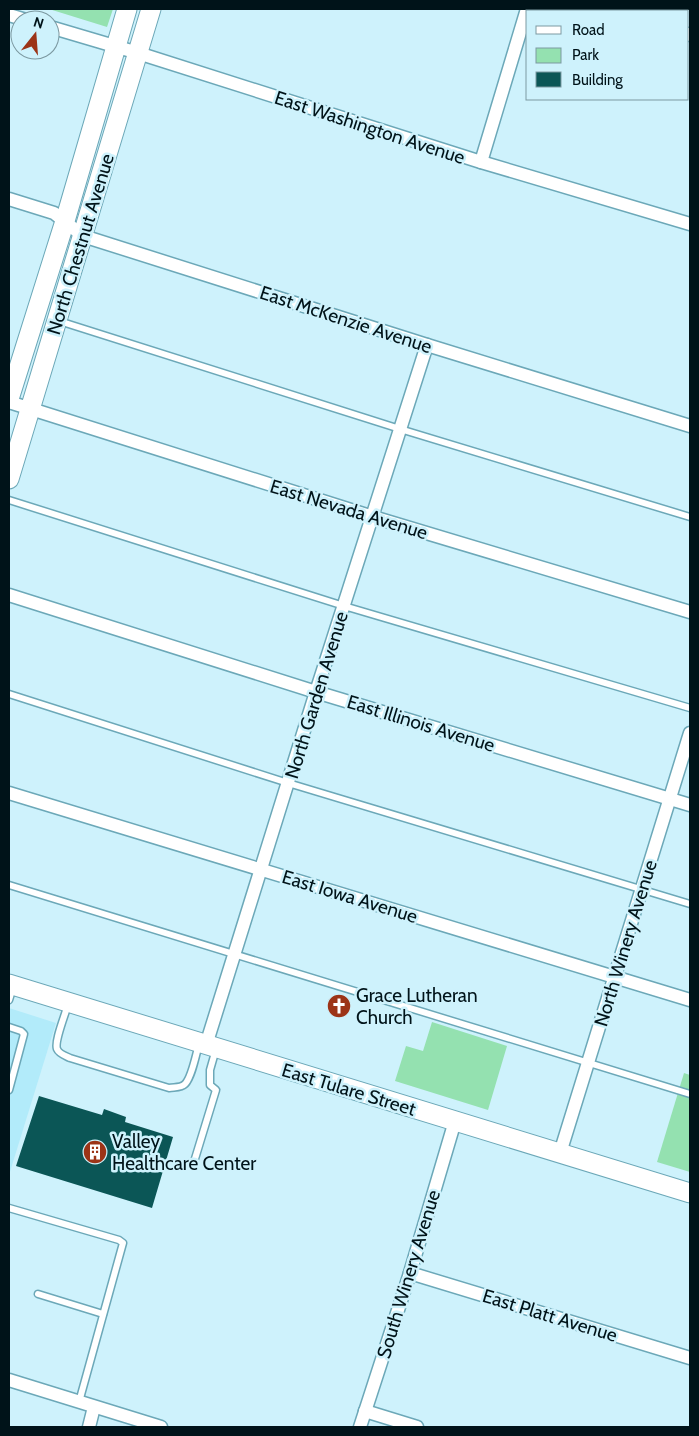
<svg xmlns="http://www.w3.org/2000/svg" width="699" height="1436" font-family="Cabin,sans-serif">
<style>
.built{fill:#b2ebfa}
.green{fill:#94e1b0}
.building{fill:#0b5656}
.lines{fill:none;stroke-linecap:round;stroke-linejoin:round}
.service-casing{stroke:#6ca8b8;stroke-width:9}
.minor-casing{stroke:#6ca8b8;stroke-width:15}
.secondary-casing{stroke:#6ca8b8;stroke-width:21}
.service{stroke:#fff;stroke-width:6}
.minor{stroke:#fff;stroke-width:12}
.secondary{stroke:#fff;stroke-width:19}
.labels{text-anchor:middle;stroke-width:5;stroke-linejoin:round;paint-order:stroke}
.street-label{font-size:19px;fill:#001319;stroke:#cef2fc}
.poi-label{font-size:19px;fill:#001319;stroke:#cef2fc;text-anchor:start}
</style>
<rect width="100%" height="100%" fill="#cef2fc"/>
<!-- built -->
<polygon class="built" points="9,1008 56,1023 9,1175"/>
<!-- green -->
<g class="green">
<polygon points="49,9 113,9 107,27"/>
<polygon points="432,1022 507,1046 488,1110 395,1081 406,1046 423,1051"/>
<polygon points="684,1073 690,1075 690,1172 657,1162"/>
</g>
<!-- building -->
<polygon class="building" points="39,1096 102,1115 104,1109 126,1117 125,1122 173,1137 152,1208 16,1166"/>
<g class="lines">
<!-- service casing -->
<g class="service-casing">
<g id="service">
<polyline points="59,321 400,429 690,517"/>
<polyline points="9,500 344,606 690,708"/>
<polyline points="9,694 288,783 690,904"/>
<polyline points="9,885 690,1094"/>
<polyline points="9,1000 13,987"/>
<path d="M68 1004C66 1013 54 1041 57 1049 59 1054 66 1056 70 1058L169 1088C175 1087 181 1088 185 1084 192 1077 196 1054 199 1044"/>
<polyline points="9,1027 21,1031 24,1034 9,1090"/>
<polyline points="194,1162 216,1090 210,1085 210,1070 216,1049"/>
<polyline points="9,1208 119,1240 123,1243 79,1402"/>
<polyline points="38,1294 103,1314"/>
</g>
</g>
<!-- minor casing -->
<g class="minor-casing">
<g id="minor">
<polyline points="605,9 613,11"/>
<polyline points="9,15 26,20"/>
<polyline points="50,27 138,53 481,162 690,224"/>
<polyline points="688,34 690,35"/>
<polyline points="481,162 527,9"/>
<polyline points="9,199 54,213 83,236 427,345 690,426"/>
<polyline points="9,402 373,517 690,612"/>
<polyline points="9,595 316,692 690,805"/>
<polyline points="9,793 690,1000"/>
<polyline points="206,1045 316,692 427,345"/>
<polyline points="560,1153 690,733"/>
<polyline points="410,1273 690,1358"/>
<polyline points="9,1380 161,1427"/>
<polyline points="365,1411 417,1427"/>
<polyline points="89,1427 94,1407"/>
<polyline points="360,1427 410,1273 455,1121"/>
</g>
</g>
<!-- secondary casing -->
<g class="secondary-casing">
<g id="secondary">
<polyline points="9,399 65,221 127,9"/>
<polyline points="9,479 151,9"/>
<polyline points="9,984 690,1193"/>
</g>
</g>
<!-- service -->
<use href="#service" class="service"/>
<!-- minor -->
<use href="#minor" class="minor"/>
<!-- secondary -->
<use href="#secondary" class="secondary"/>
</g>
<!-- icons -->
<defs>
<g id="church-disc" transform="scale(1.25)"><circle r="9.5" fill="#9c3417" stroke="#cef2fc"/><path d="M-1.2-6h2.4v3.5h3.3v2.4h-3.3V6h-2.4V-.1h-3.3v-2.4h3.3Z" fill="#fff"/></g>
<g id="building-disc" transform="scale(1.25)"><circle r="9.5" fill="#9c3417" stroke="#cef2fc"/><path d="M-4-6H4V6H1V3H-1V6H-4ZM-2.5-4.3h1.7v1.8h-1.7ZM.8-4.3h1.7v1.8H.8ZM-2.5-1h1.7V.8h-1.7ZM.8-1h1.7V.8H.8Z" fill="#fff"/></g>
</defs>
<g fill-rule="evenodd">
<use href="#church-disc" x="339" y="1006"/>
<use href="#building-disc" x="95" y="1152"/>
</g>
<g class="labels">
<!-- street labels -->
<g class="street-label">
<text transform="translate(370 127) rotate(18)" y="7">East Washington Avenue</text>
<text transform="translate(80 244) rotate(-73)" y="7">North Chestnut Avenue</text>
<text transform="translate(346 319) rotate(18)" y="7">East McKenzie Avenue</text>
<text transform="translate(349 509) rotate(17)" y="7">East Nevada Avenue</text>
<text transform="translate(316 695) rotate(-73)" y="7">North Garden Avenue</text>
<text transform="translate(421 723) rotate(17)" y="7">East Illinois Avenue</text>
<text transform="translate(350 896) rotate(17)" y="7">East Iowa Avenue</text>
<text transform="translate(625 943) rotate(-73)" y="7">North Winery Avenue</text>
<text transform="translate(349 1089) rotate(17)" y="7">East Tulare Street</text>
<text transform="translate(408 1274) rotate(-73)" y="7">South Winery Avenue</text>
<text transform="translate(550 1315) rotate(17)" y="7">East Platt Avenue</text>
</g>
<!-- poi labels -->
<g class="poi-label">
<text x="356" y="1002">Grace Lutheran<tspan x="356" dy="22">Church</tspan></text>
<text x="112" y="1148">Valley<tspan x="112" dy="22">Healthcare Center</tspan></text>
</g>
</g>
<!-- border -->
<rect width="699" height="1436" fill="none" stroke="#001319" stroke-width="20"/>
<!-- legend -->
<rect x="526" y="10" width="162" height="90" fill="#cef2fc" stroke="#7c99a1"/>
<rect x="536" y="26" width="25" height="8" fill="#ffffff" stroke="#7c99a1"/>
<text x="572" y="35" font-size="15" fill="#001319">Road</text>
<rect x="536" y="48" width="25" height="15" fill="#94e1b0" stroke="#7c99a1"/>
<text x="572" y="60" font-size="15" fill="#001319">Park</text>
<rect x="536" y="72" width="25" height="15" fill="#0b5656" stroke="#7c99a1"/>
<text x="572" y="85" font-size="15" fill="#001319">Building</text>
<!-- north arrow -->
<g transform="translate(35 35) rotate(17)"><circle r="24" fill="#cef2fc" stroke="#7c99a1"/>
<path d="M0-4L9 19L0 12L-9 19Z" fill="#9c3417"/>
<text y="-8" font-size="14" font-weight="bold" text-anchor="middle" fill="#001319">N</text>
</g>
</svg>
